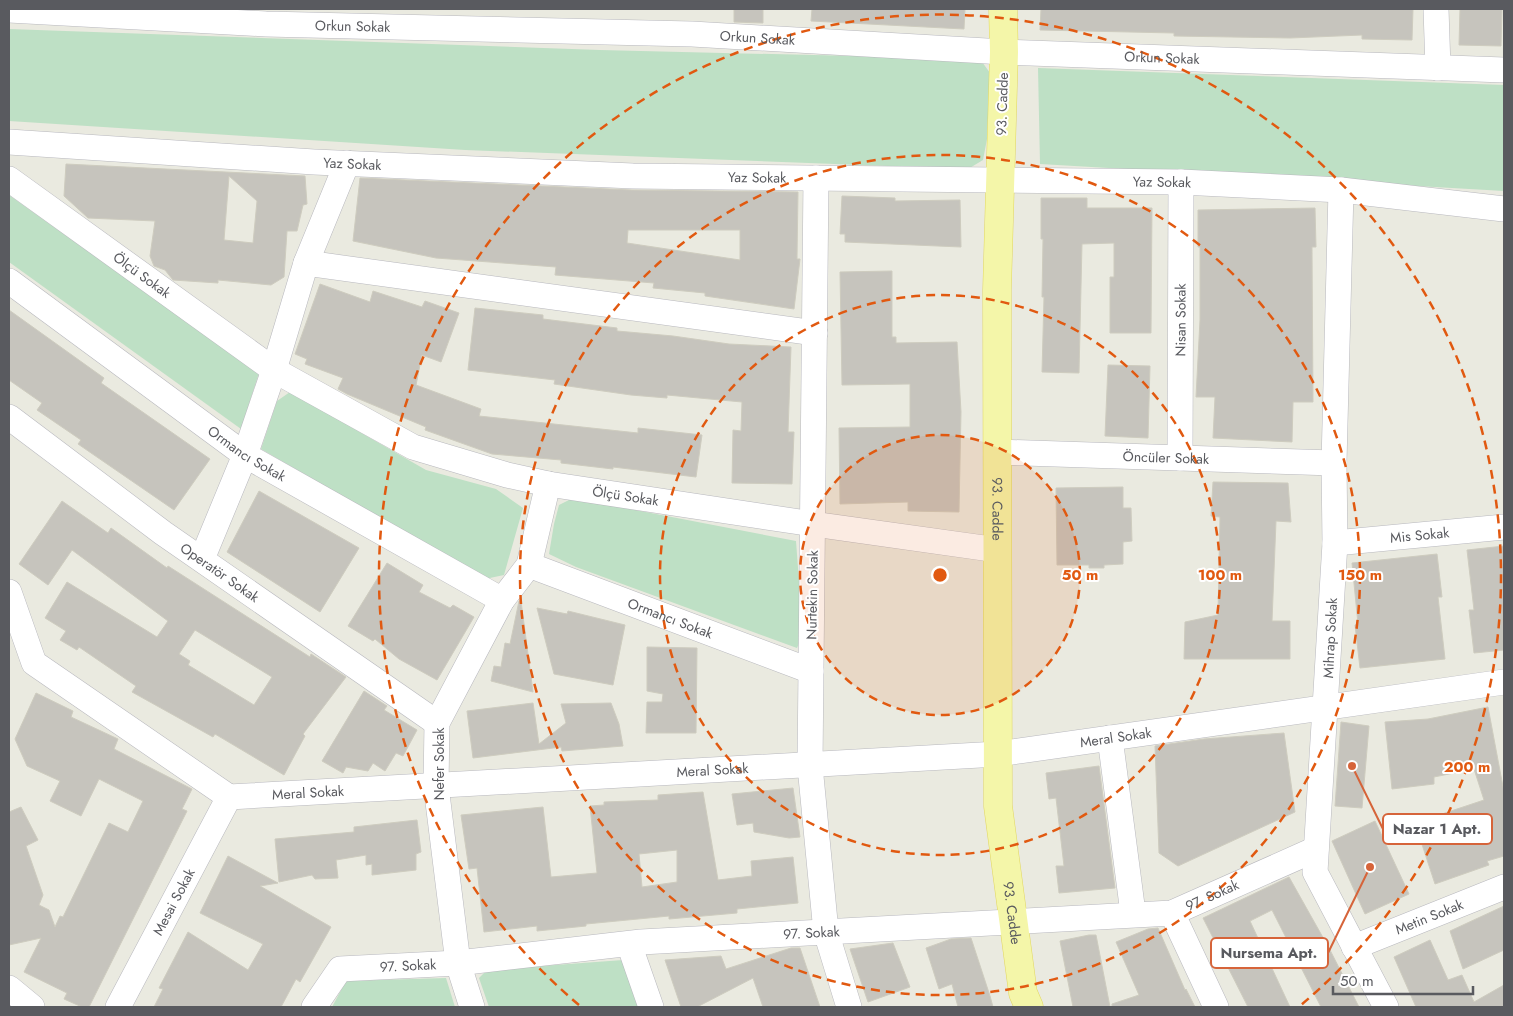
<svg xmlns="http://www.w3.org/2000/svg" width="1513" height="1016" font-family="Jost,sans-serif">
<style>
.green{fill:#bee0c5}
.building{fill:#c6c4bd;stroke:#ceccbf;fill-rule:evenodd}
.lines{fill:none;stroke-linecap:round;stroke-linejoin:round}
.minor-casing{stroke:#b8b8be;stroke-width:26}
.major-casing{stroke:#e2d761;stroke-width:29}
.minor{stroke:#fff;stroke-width:25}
.major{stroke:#f4f6a9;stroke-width:28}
.ring{fill:none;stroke:#e15910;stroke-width:2.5;stroke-dasharray:9 6}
.labels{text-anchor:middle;stroke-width:4;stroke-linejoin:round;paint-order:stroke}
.street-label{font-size:14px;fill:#595a5f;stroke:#fff}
.centre{fill:#e15910;stroke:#fff;stroke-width:2.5}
.ring-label{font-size:15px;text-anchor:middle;font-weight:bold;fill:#e15910;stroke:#fff;stroke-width:4;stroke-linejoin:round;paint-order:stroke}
.leader{fill:none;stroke:#d6643a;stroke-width:2}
.callout-dot{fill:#d6643a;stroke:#fff;stroke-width:2}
.callout{fill:#fff;stroke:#d6643a;stroke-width:2}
.callout-label{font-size:15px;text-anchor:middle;font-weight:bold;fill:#595a5f}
</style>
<rect width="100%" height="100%" fill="#eaeae0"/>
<!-- green -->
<g class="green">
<polygon points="9,29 600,50 980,59 990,73 987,139 983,160 968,169 465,150 9,121"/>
<polygon points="1038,68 1504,85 1504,191 1040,164"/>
<polygon points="9,195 259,373 241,429 9,262"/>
<polygon points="290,392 426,470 496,489 523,508 504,575 485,579 261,449 277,401"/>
<polygon points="573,498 796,541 803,635 797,648 576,567 549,554 554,524 559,505"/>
<polygon points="623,960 640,1007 489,1007 479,978 487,970"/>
<polygon points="446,978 455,1007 332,1007 346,981"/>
</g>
<!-- building -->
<g class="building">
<polygon points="734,9 763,9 763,23 734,22"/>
<polygon points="812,9 965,9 964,29 811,21"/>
<polygon points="1041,9 1413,9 1412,40 1362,39 1362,35 1290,38 1174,36 1174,33 1040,30"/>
<polygon points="1460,9 1502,9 1501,46 1459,45"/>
<path d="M66 164 305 176 307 204 303 205 297 231H287L284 277 271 285 218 280V283L173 280 165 270 154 266 150 256 155 221 88 218 64 196ZM229 176 257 201 253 243 224 240Z"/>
<path d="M360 178 632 190 798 192 797 259H800L794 309 705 296V293L653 288 654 283 555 275 556 267 436 258 353 241ZM628 230H740V260L627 243Z"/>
<polygon points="842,196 895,198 895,201 960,200 961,247 845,242 845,234 840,234"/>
<polygon points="1041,198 1087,198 1087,208 1152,208 1151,333 1110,333 1110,277 1114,277 1114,243 1082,244 1079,373 1042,372 1044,297 1042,297 1043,239 1041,239"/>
<polygon points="1315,208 1316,247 1312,247 1313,402 1293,402 1292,442 1213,438 1215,397 1196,397 1200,320 1200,247 1198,247 1198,210"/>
<polygon points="892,271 892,337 896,337 896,343 957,342 961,412 959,512 908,511 908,502 840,504 839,428 910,427 910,384 842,385 840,272"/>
<polygon points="320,284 370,302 373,291 422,307 425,301 459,313 441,362 422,355 416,385 481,409 479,416 638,433 638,428 702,435 696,477 613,467 613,469 561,463 561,460 492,454 425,430 426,427 347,394 338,389 343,378 305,364 307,359 295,354"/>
<polygon points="475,308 543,315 543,319 617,328 617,331 673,336 729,344 791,347 788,432 794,432 792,484 732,483 733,430 741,431 742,402 667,395 667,398 631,395 554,384 555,380 468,370"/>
<polygon points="9,310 104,378 101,383 210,459 174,510 78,444 81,440 37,410 42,403 9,380"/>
<polygon points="1108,365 1150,366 1148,438 1105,436"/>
<polygon points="1213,482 1288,483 1291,522 1276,521 1272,621 1290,621 1290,659 1184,659 1185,622 1218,615 1220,517 1211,516"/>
<polygon points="1123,487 1123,508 1131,508 1132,541 1123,542 1123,564 1104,565 1104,568 1089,568 1089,565 1057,565 1056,488"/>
<polygon points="259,491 359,548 320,612 227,552"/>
<path d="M62 501 108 533 111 528 167 568 168 566 310 657 311 654 346 677 303 734 305 736 284 775 215 734 213 737 132 692 136 686 79 647 77 650 60 640 66 631 45 618 67 582 157 637 168 621 72 550 48 585 19 564ZM195 630 272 677 254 705 188 665 190 661 179 654Z"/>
<polygon points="1504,546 1504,650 1474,653 1469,610 1474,610 1467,550"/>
<polygon points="1437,554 1442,597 1438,597 1445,659 1360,668 1355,625 1358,624 1352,563"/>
<polygon points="387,563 423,585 419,592 450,608 453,605 474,617 437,680 399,659 375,639 373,641 348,626"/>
<polygon points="519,601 521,601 533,692 491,681 494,666 501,667 505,643 510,644"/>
<polygon points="537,608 567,614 568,611 625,625 613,685 554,674"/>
<polygon points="647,647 697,648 696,733 646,733 647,702 662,702 663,694 647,691"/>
<polygon points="364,691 387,706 384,710 417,730 403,756 396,753 385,771 373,763 368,771 346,767 343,773 322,761"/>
<polygon points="36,693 73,711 71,717 118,739 114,749 192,789 182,809 187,811 89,1007 82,1007 64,999 67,993 24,972 41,938 9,945 9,812 21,807 38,840 26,846 43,895 39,905 49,910 55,927 60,916 63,917 109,823 128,832 143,801 99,779 81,816 50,801 60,781 27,766 15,739"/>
<polygon points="533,703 539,744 566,723 561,704 611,703 619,724 623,746 562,751 561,747 473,758 467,711"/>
<polygon points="1488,707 1504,792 1504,856 1487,861 1489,865 1435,884 1415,823 1484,800 1474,769 1434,777 1434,784 1392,789 1385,722 1428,719"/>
<polygon points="1341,722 1369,726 1362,808 1335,806"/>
<polygon points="1284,733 1295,812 1178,866 1159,853 1155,746 1204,739"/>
<polygon points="1099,766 1115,888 1059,893 1056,866 1064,866 1056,798 1049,799 1046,773"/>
<polygon points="793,788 800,837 789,838 754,832 753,823 737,825 732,794"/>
<path d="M703 792 718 880 752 876 751 861 793 857 798 903 737 909V913L669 919V916L586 924V926L537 931V926L484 932 477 868 469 869 461 815 543 807 551 877 597 873 590 806 604 805V802L658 800V795ZM677 850V882L642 887 639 854Z"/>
<polygon points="417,820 421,852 416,854 416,870 372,875 372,864 366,865 366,855 336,860 338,878 315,879 312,875 279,882 275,839 354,832 354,827"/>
<polygon points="1375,821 1409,894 1365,914 1332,841"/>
<polygon points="228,856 278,883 260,886 331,927 300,982 296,979 281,1007 154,1007 163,989 159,988 188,932 248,970 263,944 200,913"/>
<polygon points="1289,877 1330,950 1359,1007 1321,1007 1272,910 1250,921 1290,1007 1248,1007 1203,918"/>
<polygon points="1504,906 1504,950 1463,969 1450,931"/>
<polygon points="1158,928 1185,990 1186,989 1195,1007 1112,1007 1112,1004 1139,995 1116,942 1148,929"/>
<polygon points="1089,935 1096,935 1110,1007 1073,1007 1060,941"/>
<polygon points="971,938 990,996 993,1007 958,1007 952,984 939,989 926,948 951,939"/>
<polygon points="1430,940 1448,980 1462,975 1474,1002 1504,985 1504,1007 1416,1007 1394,957"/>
<polygon points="893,943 910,987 868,1002 850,949"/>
<polygon points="791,948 800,948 820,1007 763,1007 753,978 697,1007 681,1007 665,960 721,956 726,969"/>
</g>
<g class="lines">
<!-- minor casing -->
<g class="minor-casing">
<g id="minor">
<polyline points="1436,9 1438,68"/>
<path id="s1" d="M9 10 266 24 692 34 1004 52 1504 70"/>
<path id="s2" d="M9 142 314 162 633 176 1181 182 1341 190 1504 209"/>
<polyline points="816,178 810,766 826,932 849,1007"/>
<path id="s3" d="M9 179 274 370 413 447 507 475 548 484 813 524 998 550"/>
<polyline points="1341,190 1334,463 1335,543 1315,872 1386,1007"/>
<polyline points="306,263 815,333"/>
<path id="s4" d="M9 281 245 455 502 600"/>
<path id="s5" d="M9 417 163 533 437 723"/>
<path id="s6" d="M997 452 1334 463"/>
<path id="s7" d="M1180 458 1181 182"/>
<path id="s8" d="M1335 543 1504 527"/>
<polyline points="202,559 245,455 274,370 306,263 347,163"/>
<path id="s9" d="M529 565 811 671"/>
<path id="s10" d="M9 592 34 663 229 797 998 754 1504 682"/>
<polyline points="1110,738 1133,913"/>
<polyline points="1172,913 1216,1007"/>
<polyline points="629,944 651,1007"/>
<path id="s11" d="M1354 947 1504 887"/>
<polyline points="9,988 32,1007"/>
<path id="s12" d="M118 1007 229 797"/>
<path id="s13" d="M314 1007 340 969 458 963 641 942 1172 913 1316 849"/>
<polyline points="472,1007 458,963 436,786 437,723 502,600 529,565 548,484"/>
</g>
</g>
<!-- major casing -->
<g class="major-casing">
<g id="major">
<path id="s14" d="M1003 9 1004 52 997 290 998 806 1023 993 1029 1007"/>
</g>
</g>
<!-- minor -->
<use href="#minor" class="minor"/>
<!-- major -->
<use href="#major" class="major"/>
</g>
<!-- distance rings -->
<circle cx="940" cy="575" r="140" fill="#e15910" fill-opacity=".12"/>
<g class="ring">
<circle cx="940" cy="575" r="140"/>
<circle cx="940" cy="575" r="280"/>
<circle cx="940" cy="575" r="420"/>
<path d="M579 1005A561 561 0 1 1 1301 1005"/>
</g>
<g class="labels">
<!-- street labels -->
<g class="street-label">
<text dy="5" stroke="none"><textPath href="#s1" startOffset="344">Orkun Sokak</textPath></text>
<text dy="5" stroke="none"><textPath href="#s1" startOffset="749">Orkun Sokak</textPath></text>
<text dy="5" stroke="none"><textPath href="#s1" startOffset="1154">Orkun Sokak</textPath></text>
<text transform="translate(1002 104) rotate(-88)" y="5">93. Cadde</text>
<text dy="5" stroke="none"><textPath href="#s2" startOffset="344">Yaz Sokak</textPath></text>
<text dy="5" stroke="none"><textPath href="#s2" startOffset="749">Yaz Sokak</textPath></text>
<text dy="5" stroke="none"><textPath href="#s2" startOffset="1154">Yaz Sokak</textPath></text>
<text dy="5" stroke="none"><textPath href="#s3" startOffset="164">Ölçü Sokak</textPath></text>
<text dy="5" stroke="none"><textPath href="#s7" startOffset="138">Nisan Sokak</textPath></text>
<text dy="5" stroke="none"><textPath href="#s4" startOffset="294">Ormancı Sokak</textPath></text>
<text dy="5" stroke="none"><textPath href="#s6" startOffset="169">Öncüler Sokak</textPath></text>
<text dy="5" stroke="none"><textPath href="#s3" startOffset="704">Ölçü Sokak</textPath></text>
<text dy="5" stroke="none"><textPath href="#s14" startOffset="500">93. Cadde</textPath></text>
<text dy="5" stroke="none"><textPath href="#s8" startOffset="85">Mis Sokak</textPath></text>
<text dy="5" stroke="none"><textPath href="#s5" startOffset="262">Operatör Sokak</textPath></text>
<text transform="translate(812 595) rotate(-89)" y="5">Nurtekin Sokak</text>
<text dy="5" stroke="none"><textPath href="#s9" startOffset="151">Ormancı Sokak</textPath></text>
<text transform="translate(1330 638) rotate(-87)" y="5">Mihrap Sokak</text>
<text dy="5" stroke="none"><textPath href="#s10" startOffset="1201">Meral Sokak</textPath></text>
<text transform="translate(439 764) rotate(-90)" y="5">Nefer Sokak</text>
<text dy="5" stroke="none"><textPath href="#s10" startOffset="796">Meral Sokak</textPath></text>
<text dy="5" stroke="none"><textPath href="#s10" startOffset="391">Meral Sokak</textPath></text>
<text dy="5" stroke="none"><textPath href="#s13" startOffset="924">97. Sokak</textPath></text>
<text dy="5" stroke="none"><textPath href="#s12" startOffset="119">Mesai Sokak</textPath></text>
<text dy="5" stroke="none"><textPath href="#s14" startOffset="905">93. Cadde</textPath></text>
<text dy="5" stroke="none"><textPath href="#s11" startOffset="81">Metin Sokak</textPath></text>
<text dy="5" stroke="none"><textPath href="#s13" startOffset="519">97. Sokak</textPath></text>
<text dy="5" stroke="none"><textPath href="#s13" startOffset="114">97. Sokak</textPath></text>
</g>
</g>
<circle cx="940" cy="575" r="8" class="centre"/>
<g class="ring-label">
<text x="1080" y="580">50 m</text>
<text x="1220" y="580">100 m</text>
<text x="1360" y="580">150 m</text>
<text x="1467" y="772">200 m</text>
</g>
<!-- callouts -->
<path class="leader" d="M1352 766L1383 829M1370 867L1328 953"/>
<g class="callout-dot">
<circle cx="1352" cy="766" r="5"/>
<circle cx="1370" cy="867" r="5"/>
</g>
<g class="callout">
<rect x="1383" y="814" width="109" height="30" rx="5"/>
<rect x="1211" y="938" width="117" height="30" rx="5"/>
</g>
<g class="callout-label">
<text x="1437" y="834">Nazar 1 Apt.</text>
<text x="1269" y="958">Nursema Apt.</text>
</g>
<!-- border -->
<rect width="1513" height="1016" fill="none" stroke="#595a5f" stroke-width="20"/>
<!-- scale -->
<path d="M1333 986v8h140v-8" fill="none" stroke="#595a5f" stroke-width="2.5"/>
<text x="1340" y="986" font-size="15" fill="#595a5f" stroke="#ffffff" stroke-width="4" paint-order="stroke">50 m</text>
</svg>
